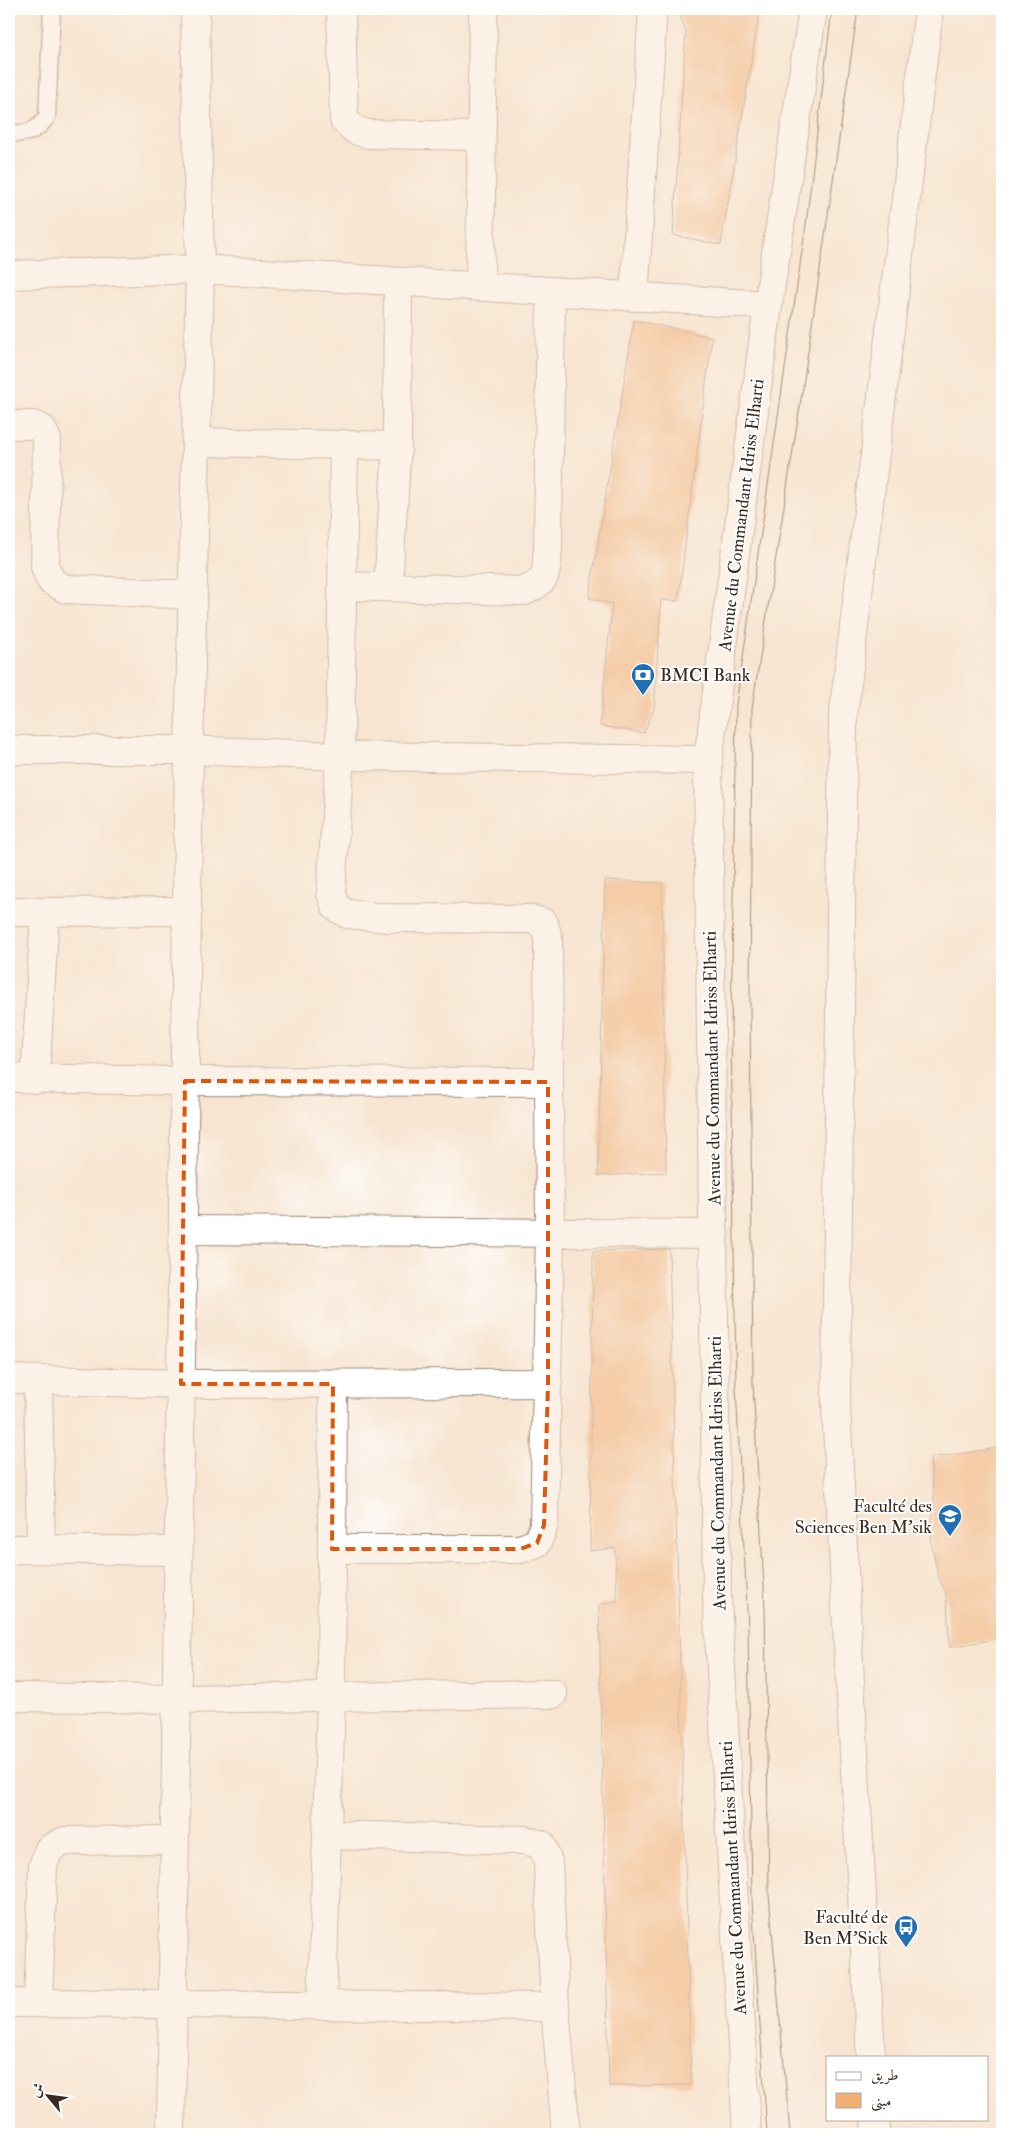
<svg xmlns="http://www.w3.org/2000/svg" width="1011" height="2143" font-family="'IM FELL Double Pica',Amiri,serif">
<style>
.building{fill:#f1ae75}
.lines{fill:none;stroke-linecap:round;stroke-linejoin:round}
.service-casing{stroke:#998878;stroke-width:19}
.minor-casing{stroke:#998878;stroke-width:30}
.primary-casing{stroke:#998878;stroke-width:30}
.service{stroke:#fff;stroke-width:16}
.minor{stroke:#fff;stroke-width:28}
.primary{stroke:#fff;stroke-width:28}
.tram{stroke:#3b2a1e;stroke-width:1}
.marked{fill:none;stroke:#df570d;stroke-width:4;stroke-dasharray:10 6;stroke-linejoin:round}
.labels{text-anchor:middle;stroke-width:4;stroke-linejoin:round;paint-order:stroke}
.street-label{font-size:18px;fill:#3b2a1e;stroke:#fff}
.poi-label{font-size:18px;fill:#3b2a1e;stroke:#fff;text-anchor:end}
</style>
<rect width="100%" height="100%" fill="#fff"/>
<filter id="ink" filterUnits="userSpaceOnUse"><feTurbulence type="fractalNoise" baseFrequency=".02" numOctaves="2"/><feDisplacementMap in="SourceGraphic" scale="10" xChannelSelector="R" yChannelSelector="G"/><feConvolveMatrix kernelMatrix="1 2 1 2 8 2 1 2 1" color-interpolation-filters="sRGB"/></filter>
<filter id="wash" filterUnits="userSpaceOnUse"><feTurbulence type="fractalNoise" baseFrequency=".0096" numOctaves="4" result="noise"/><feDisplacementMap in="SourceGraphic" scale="20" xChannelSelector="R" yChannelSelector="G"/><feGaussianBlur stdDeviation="1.12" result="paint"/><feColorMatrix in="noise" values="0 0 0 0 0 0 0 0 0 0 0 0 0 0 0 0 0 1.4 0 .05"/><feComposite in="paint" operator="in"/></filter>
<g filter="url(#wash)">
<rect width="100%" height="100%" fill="#f7e5d1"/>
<g id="blocks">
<!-- building -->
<g class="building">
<polygon points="677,9 760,9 721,245 673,235 686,30"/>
<polygon points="634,320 712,337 678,601 661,600 654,708 644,733 600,726 612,604 589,598"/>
<polygon points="605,880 662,883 666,1172 598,1176"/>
<polygon points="669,1249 691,2085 609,2086 599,1605 617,1601 615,1548 590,1551 593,1251"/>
<polygon points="998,1448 1002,1497 1002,1638 950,1647 946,1593 938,1576 932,1546 931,1525 935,1506 930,1458"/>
</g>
</g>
</g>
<g filter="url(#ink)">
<use href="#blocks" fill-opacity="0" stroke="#998878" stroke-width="1"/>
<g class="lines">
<!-- service casing -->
<g class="service-casing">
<path id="service" d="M9 133C28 134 35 133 47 117L52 9"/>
</g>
<!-- minor casing -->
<g class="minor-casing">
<g id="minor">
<polyline points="341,9 344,120 355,130 368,134 481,136"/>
<polyline points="9,275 200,269 768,305"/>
<polyline points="480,287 483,9"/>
<polyline points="634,297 653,9"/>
<polyline points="9,425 33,425 42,429 47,440 45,567 51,581 66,589 193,595"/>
<polyline points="196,442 397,446"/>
<path d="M342 586 525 591C550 579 545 574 548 549L551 291"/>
<polyline points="388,587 397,446 398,282"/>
<polyline points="9,750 189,750 340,756 708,760"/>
<polyline points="9,912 188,911"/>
<polyline points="9,1078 185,1081 548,1082"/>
<polyline points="35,1079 45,912"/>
<polyline points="183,1230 714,1234"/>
<polyline points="9,1379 181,1384 548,1383"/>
<polyline points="38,1380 41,1549"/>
<polyline points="9,1549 178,1551"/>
<polyline points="332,1549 520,1549 537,1543 544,1525 550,1233 548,938 544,923 530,919 389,918 347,914 336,907 331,893 340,756 344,444"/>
<polyline points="9,1697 176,1699 553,1694"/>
<polyline points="327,1835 525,1840 542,1845 548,1862 555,2007 566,2134"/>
<polyline points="9,2003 555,2007"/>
<polyline points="38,2003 43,1866 49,1849 64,1841 174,1840"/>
<polyline points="322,2005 331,1697 333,1384"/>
<polyline points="171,2134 189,750 200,269 195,9"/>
</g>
</g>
<!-- primary casing -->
<g class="primary-casing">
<g id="primary">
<polyline points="871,2057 845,1591 836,1405 843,717 929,9"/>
<polyline points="875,2119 876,2134"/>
<polyline points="747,2134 717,1598 708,760 768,305 813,9"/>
</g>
</g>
<!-- service -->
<use href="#service" class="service"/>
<!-- minor -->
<use href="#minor" class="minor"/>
<!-- primary -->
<use href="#primary" class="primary"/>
<!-- tram -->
<g class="tram">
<polyline points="767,2134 752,1900 748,1629 736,1387 731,1029 736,705 806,224 832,9"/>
<polyline points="790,2134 769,1895 765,1607 753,1385 750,999 752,708 802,393 858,9"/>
</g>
</g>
</g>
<!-- marked area -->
<path d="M0 0H1011V2143H0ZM185 1081 548 1082V1383L544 1525 537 1543 520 1549H332L333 1384H181Z" fill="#f7e5d1" fill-opacity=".55" fill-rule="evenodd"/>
<path class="marked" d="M185 1081 548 1082V1383L544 1525 537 1543 520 1549H332L333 1384H181Z"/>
<!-- icons -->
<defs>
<g id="bank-pin" transform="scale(1.25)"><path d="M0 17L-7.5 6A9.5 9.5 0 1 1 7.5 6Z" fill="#1f6fb2" stroke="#fff"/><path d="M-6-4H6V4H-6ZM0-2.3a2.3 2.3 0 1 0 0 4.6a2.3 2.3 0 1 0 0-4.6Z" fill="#fff"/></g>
<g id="university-pin" transform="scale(1.25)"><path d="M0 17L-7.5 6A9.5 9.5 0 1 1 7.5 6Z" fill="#1f6fb2" stroke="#fff"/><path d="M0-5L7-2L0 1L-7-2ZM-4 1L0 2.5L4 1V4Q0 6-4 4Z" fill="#fff"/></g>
<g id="bus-pin" transform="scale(1.25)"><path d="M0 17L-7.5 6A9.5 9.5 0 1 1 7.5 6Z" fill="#1f6fb2" stroke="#fff"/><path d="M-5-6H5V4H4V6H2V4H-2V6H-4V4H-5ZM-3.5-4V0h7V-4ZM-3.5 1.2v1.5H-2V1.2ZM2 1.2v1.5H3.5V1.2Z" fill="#fff"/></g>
</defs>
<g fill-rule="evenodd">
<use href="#bank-pin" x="643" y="675"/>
<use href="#university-pin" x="950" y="1516"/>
<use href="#bus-pin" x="906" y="1927"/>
</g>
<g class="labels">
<!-- street labels -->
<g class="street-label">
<text transform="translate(741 515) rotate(-83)" y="6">Avenue du Commandant Idriss Elharti</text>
<text transform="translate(712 1068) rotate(-91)" y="6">Avenue du Commandant Idriss Elharti</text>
<text transform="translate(717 1473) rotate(-91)" y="6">Avenue du Commandant Idriss Elharti</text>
<text transform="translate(733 1878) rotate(-93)" y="6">Avenue du Commandant Idriss Elharti</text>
</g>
<!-- poi labels -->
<g class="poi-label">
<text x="660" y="681" text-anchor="start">BMCI Bank</text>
<text x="932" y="1512">Faculté des<tspan x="932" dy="21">Sciences Ben M'sik</tspan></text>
<text x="888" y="1923">Faculté de<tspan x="888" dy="21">Ben M'Sick</tspan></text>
</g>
</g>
<!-- margin -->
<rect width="1011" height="2143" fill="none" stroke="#fff" stroke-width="30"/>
<!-- legend -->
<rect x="826" y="2056" width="162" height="65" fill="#ffffff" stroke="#b1aaa5"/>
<rect x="836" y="2072" width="25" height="8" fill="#ffffff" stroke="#b1aaa5"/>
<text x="871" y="2080" font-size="15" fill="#3b2a1e">طريق</text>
<rect x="836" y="2093" width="25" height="15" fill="#f1ae75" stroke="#b1aaa5"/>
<text x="871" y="2106" font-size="15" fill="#3b2a1e">مبنى</text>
<!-- north arrow -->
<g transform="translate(48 2096) rotate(299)" stroke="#ffffff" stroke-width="4" paint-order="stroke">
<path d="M0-4L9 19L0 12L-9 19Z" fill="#3b2a1e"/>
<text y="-8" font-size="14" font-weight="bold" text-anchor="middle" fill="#3b2a1e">ش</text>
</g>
</svg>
